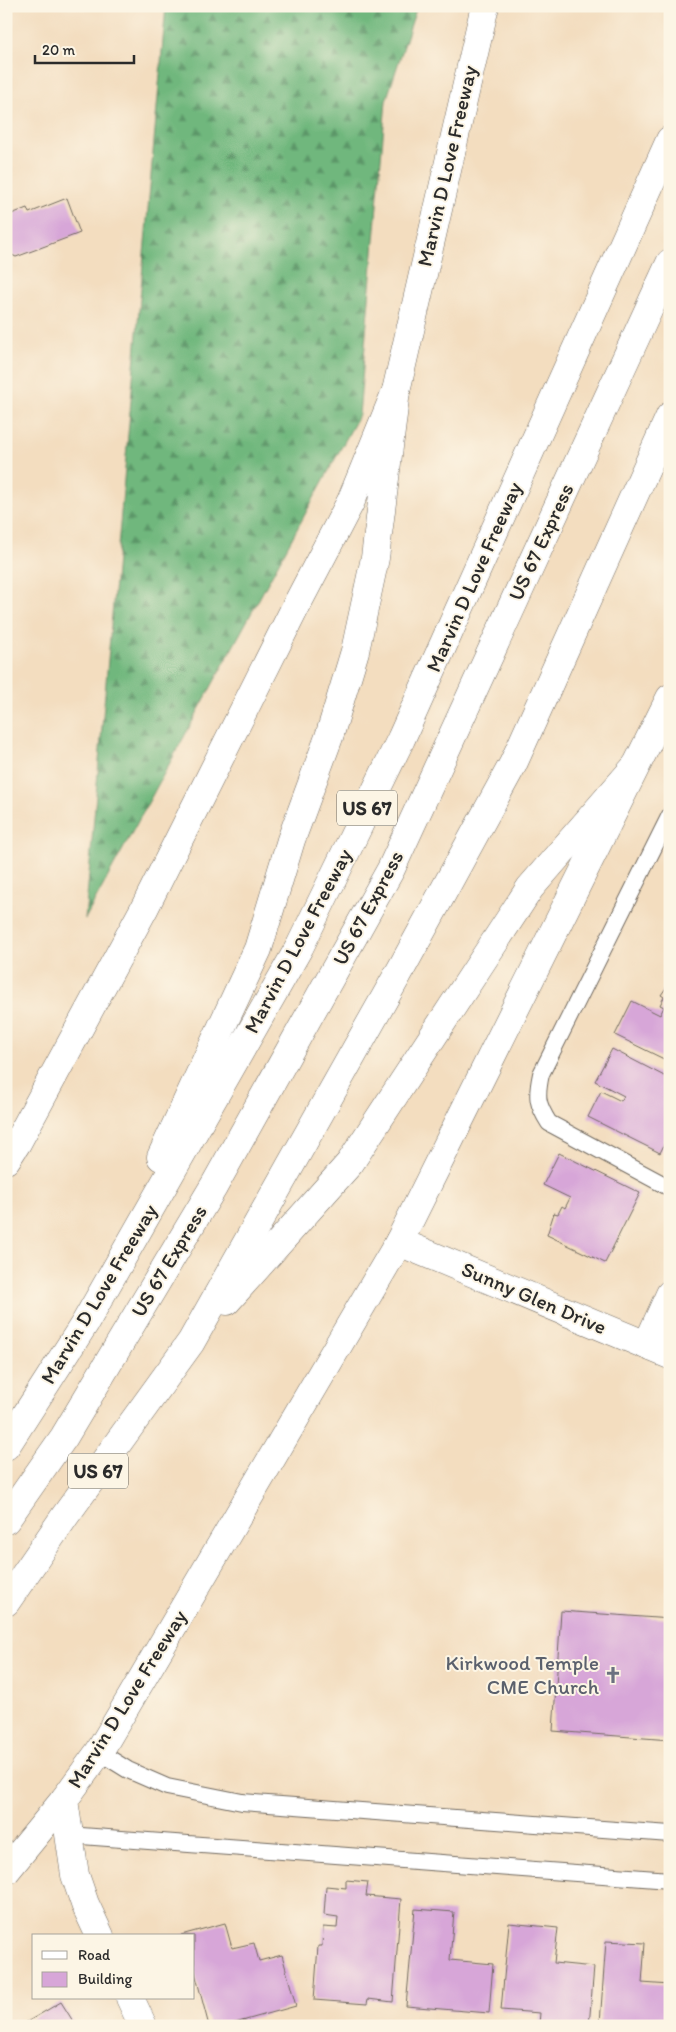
<svg xmlns="http://www.w3.org/2000/svg" width="676" height="2032" font-family="Itim,sans-serif">
<style>
.forest{fill:url(#forest-firs);stroke:#4d7154}
.building{fill:#d7a6d8}
.lines{fill:none;stroke-linecap:round;stroke-linejoin:round}
.lane-casing{stroke:#71695f;stroke-width:18}
.street-casing{stroke:#71695f;stroke-width:29}
.secondary-casing{stroke:#71695f;stroke-width:29}
.highway-casing{stroke:#71695f;stroke-width:29}
.lane{stroke:#fff;stroke-width:16}
.street{stroke:#fff;stroke-width:28}
.secondary{stroke:#fff;stroke-width:28}
.highway{stroke:#fff;stroke-width:28}
.labels{text-anchor:middle;stroke-width:4;stroke-linejoin:round;paint-order:stroke}
.shield{fill:#fcf5e5;stroke:#6a6863;stroke-width:1}
.shield-label{font-size:20px;font-weight:bold;fill:#2b2b2b}
.street-label{font-size:21px;fill:#2b2b2b;stroke:#fcf5e5}
.worship-label{font-size:21px;fill:#5b616d;stroke:#fcf5e5;text-anchor:end}
</style>
<defs>
<pattern id="forest-firs" width="22" height="20" patternUnits="userSpaceOnUse" patternTransform="scale(1.25)"><rect width="22" height="20" fill="#6fb77d"/><path d="M5 1l3.5 6h-7zM16 11l3.5 6h-7z" fill="#5b9567"/></pattern>
</defs>
<rect width="100%" height="100%" fill="#fcf5e5"/>
<filter id="ink" filterUnits="userSpaceOnUse"><feTurbulence type="fractalNoise" baseFrequency=".02" numOctaves="2"/><feDisplacementMap in="SourceGraphic" scale="10" xChannelSelector="R" yChannelSelector="G"/><feConvolveMatrix kernelMatrix="1 2 1 2 8 2 1 2 1" color-interpolation-filters="sRGB"/></filter>
<filter id="wash" filterUnits="userSpaceOnUse"><feTurbulence type="fractalNoise" baseFrequency=".0096" numOctaves="4" result="noise"/><feDisplacementMap in="SourceGraphic" scale="20" xChannelSelector="R" yChannelSelector="G"/><feGaussianBlur stdDeviation="1.12" result="paint"/><feColorMatrix in="noise" values="0 0 0 0 0 0 0 0 0 0 0 0 0 0 0 0 0 1.4 0 .05"/><feComposite in="paint" operator="in"/></filter>
<g filter="url(#wash)">
<rect width="100%" height="100%" fill="#f3ddbf"/>
<!-- forest -->
<polygon class="forest" points="166,6 417,6 386,101 359,415 85,919"/>
<g id="blocks">
<!-- building -->
<g class="building">
<polygon points="67,198 80,233 16,257 12,255 8,262 6,262 6,216 27,208 29,213"/>
<polygon points="670,982 670,1062 615,1035 632,1001 660,1015 664,1007 660,1005 664,997 661,995"/>
<polygon points="612,1049 670,1079 670,1133 660,1153 588,1117 601,1091 621,1101 624,1096 595,1081"/>
<polygon points="559,1153 640,1193 605,1263 547,1235 554,1213 558,1214 562,1206 565,1208 570,1198 543,1185"/>
<polygon points="561,1611 670,1619 670,1740 553,1731"/>
<polygon points="346,1880 368,1882 366,1896 401,1899 393,2002 368,1999 367,2004 314,2000 318,1946 322,1946 323,1927 337,1928 338,1917 324,1915 326,1886 346,1888"/>
<polygon points="415,1909 454,1912 450,1960 493,1964 489,2013 406,2006"/>
<polygon points="225,1923 232,1948 254,1943 259,1961 282,1955 296,2006 224,2026 209,2026 194,1969 194,1936 181,1935"/>
<polygon points="509,1923 558,1928 554,1963 594,1967 589,2026 539,2024 540,2013 501,2010"/>
<polygon points="606,1941 645,1943 642,1983 670,1985 670,2026 628,2026 600,2023"/>
<polygon points="61,2002 76,2026 20,2026"/>
</g>
</g>
</g>
<g filter="url(#ink)">
<use href="#blocks" fill-opacity="0" stroke="#71695f" stroke-width="1"/>
<g class="lines">
<!-- lane casing -->
<g class="lane-casing">
<g id="lane">
<path d="M670 815 541 1074C536 1097 537 1104 549 1123L670 1188"/>
<polyline points="99,1752 128,1770 167,1787 242,1802 670,1834"/>
<polyline points="68,1835 670,1880"/>
</g>
</g>
<!-- street casing -->
<g class="street-casing">
<g id="street">
<polyline points="399,1242 670,1355"/>
<polyline points="647,1345 670,1294"/>
<polyline points="64,1800 75,1875 85,1904 100,1936"/>
<polyline points="130,1998 143,2026"/>
</g>
</g>
<!-- secondary casing -->
<g class="secondary-casing">
<g id="secondary">
<polyline points="6,1160 17,1143 145,907 296,606 351,501 396,391 485,6"/>
<polyline points="6,1871 64,1800 99,1752 399,1242 670,698"/>
</g>
</g>
<!-- highway casing -->
<g class="highway-casing">
<g id="highway">
<polyline points="161,1157 258,949 291,840 329,737 355,651 375,558 396,391"/>
<polyline points="227,1301 350,1163 530,888 635,767"/>
<polyline points="6,1446 85,1323 300,946 401,739 670,140"/>
<polyline points="6,1520 64,1437 214,1186 391,869 670,263"/>
<polyline points="6,1602 65,1516 191,1342 401,969 513,764 670,416"/>
</g>
</g>
<!-- lane -->
<use href="#lane" class="lane"/>
<!-- street -->
<use href="#street" class="street"/>
<!-- secondary -->
<use href="#secondary" class="secondary"/>
<!-- highway -->
<use href="#highway" class="highway"/>
</g>
</g>
<!-- icons -->
<defs>
<g id="church-bare" transform="scale(1.35)"><path d="M-1.2-6h2.4v3.5h3.3v2.4h-3.3V6h-2.4V-.1h-3.3v-2.4h3.3Z" fill="#6b7280" stroke="#fcf5e5" stroke-width="2.5" paint-order="stroke"/></g>
</defs>
<g fill-rule="evenodd">
<use href="#church-bare" x="613" y="1675"/>
</g>
<g class="labels">
<!-- shield labels -->
<g class="shield">
<rect x="337" y="790.5" width="60" height="35" rx="4"/>
<rect x="68" y="1453.5" width="60" height="35" rx="4"/>
</g>
<g class="shield-label">
<text x="367" y="815">US 67</text>
<text x="98" y="1478">US 67</text>
</g>
<!-- street labels -->
<g class="street-label">
<text transform="translate(447 166) rotate(-77)" y="7">Marvin D Love Freeway</text>
<text transform="translate(541 542) rotate(-65)" y="7">US 67 Express</text>
<text transform="translate(474 577) rotate(-66)" y="7">Marvin D Love Freeway</text>
<text transform="translate(368 908) rotate(-62)" y="7">US 67 Express</text>
<text transform="translate(298 941) rotate(-62)" y="7">Marvin D Love Freeway</text>
<text transform="translate(169 1261) rotate(-59)" y="7">US 67 Express</text>
<text transform="translate(99 1294) rotate(-59)" y="7">Marvin D Love Freeway</text>
<text transform="translate(534 1298) rotate(23)" y="7">Sunny Glen Drive</text>
<text transform="translate(127 1699) rotate(-58)" y="7">Marvin D Love Freeway</text>
</g>
<!-- worship labels -->
<g class="worship-label">
<text x="599" y="1670">Kirkwood Temple<tspan x="599" dy="24">CME Church</tspan></text>
</g>
</g>
<!-- margin -->
<rect width="676" height="2032" fill="none" stroke="#fcf5e5" stroke-width="25"/>
<!-- legend -->
<rect x="32" y="1934" width="162" height="65" fill="#fcf5e5" stroke="#a8a49b"/>
<rect x="42" y="1951" width="25" height="8" fill="#ffffff" stroke="#a8a49b"/>
<text x="78" y="1960" font-size="15" fill="#2b2b2b">Road</text>
<rect x="42" y="1972" width="25" height="15" fill="#d7a6d8" stroke="#a8a49b"/>
<text x="78" y="1984" font-size="15" fill="#2b2b2b">Building</text>
<!-- scale -->
<path d="M35 55v8h99v-8" fill="none" stroke="#2b2b2b" stroke-width="2.5"/>
<text x="42" y="55" font-size="15" fill="#2b2b2b" stroke="#fcf5e5" stroke-width="4" paint-order="stroke">20 m</text>
</svg>
